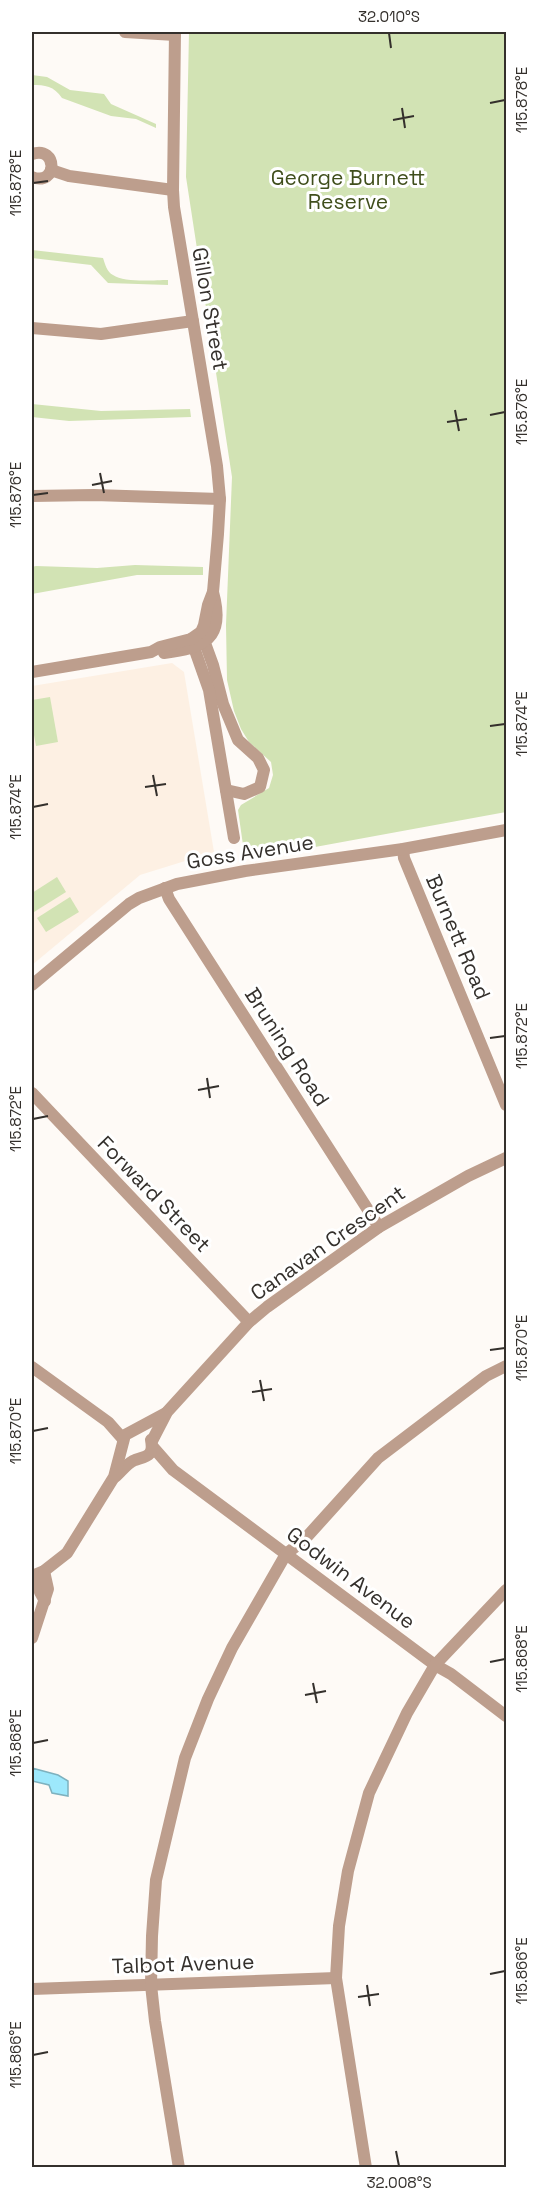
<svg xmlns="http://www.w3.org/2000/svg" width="538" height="2199" font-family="'Space Grotesk',sans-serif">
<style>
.built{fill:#fdf0e3}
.green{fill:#d2e3b4}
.water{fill:#9de8fc;stroke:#7eb1be;stroke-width:1.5}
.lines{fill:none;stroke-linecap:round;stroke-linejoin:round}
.minor{stroke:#bd9e8d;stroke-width:12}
.ticks{fill:none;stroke:#34302c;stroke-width:2}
.labels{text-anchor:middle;stroke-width:6;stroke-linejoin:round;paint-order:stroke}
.park-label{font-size:21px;fill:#3f4e1b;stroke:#fff}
.street-label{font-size:21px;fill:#34302c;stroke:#fff}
.neatline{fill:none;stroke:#34302c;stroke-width:2}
.ticks-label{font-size:15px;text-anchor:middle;fill:#34302c}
</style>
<rect width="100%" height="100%" fill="#fefaf6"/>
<!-- built -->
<polygon class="built" points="172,663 184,672 214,852 140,875 32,965 32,686"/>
<!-- green -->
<g class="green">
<polygon points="189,32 506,32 506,812 255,858 243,845 238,810 241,805 269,788 273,775 271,762 249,742 241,729 234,711 227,680 226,625 232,477 186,177"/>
<path d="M32 75 47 77 70 90 104 94 111 104 156 124V128L136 119 111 116 62 98C54 86 45 85 32 85Z"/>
<path d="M32 250 103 258C105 264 107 272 113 275 124 283 154 280 168 280V285L108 283 91 265 32 258Z"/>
<polygon points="32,404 101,411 190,409 191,417 69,421 32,417"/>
<polygon points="135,565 203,567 203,575 137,575 32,594 32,567 36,566 97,568"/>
<polygon points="50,697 58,742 36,746 32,724 32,700"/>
<polygon points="57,877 66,892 34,912 32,908 32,893"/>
<polygon points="70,897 79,912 46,932 37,918"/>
</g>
<!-- water -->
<polygon class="water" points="32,1768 58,1775 68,1781 68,1796 52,1793 49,1785 32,1781"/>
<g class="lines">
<!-- minor -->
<g class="minor">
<polyline points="125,32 175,35"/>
<path d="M32 154C58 145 58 187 32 177"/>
<polyline points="51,170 69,176 173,190"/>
<polyline points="32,328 101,334 193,321"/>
<polyline points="32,496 94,495 220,499"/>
<polyline points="201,632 213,665 223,704 238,740 258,758 264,770 260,787 244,794 226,790"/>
<polyline points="191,639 209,690 234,838"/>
<path d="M164 653C204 648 226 639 213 592"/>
<polyline points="32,672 151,652 160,647 191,639 201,632 204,625 208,605 213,592 218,534 220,499 217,466 174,207 173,190 175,32"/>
<polyline points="403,849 404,858 506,1105"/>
<polyline points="165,888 169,899 379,1227"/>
<polyline points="32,985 129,904 139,898 177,884 245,871 403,849 506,830"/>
<polyline points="32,1093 249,1322"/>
<polyline points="32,1367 108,1422 123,1439"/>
<polyline points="152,1441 167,1412 249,1322 267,1307 379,1227 468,1176 506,1158"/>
<polyline points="152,1446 173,1470 435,1665 451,1674 506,1716"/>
<path d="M115 1477C121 1472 128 1462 135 1460 147 1456 154 1456 151 1440"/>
<polyline points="35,1575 40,1592 45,1601"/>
<polyline points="32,1576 44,1571 67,1553 114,1477 125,1435 166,1413"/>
<polyline points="32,1638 48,1589 44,1571"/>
<polyline points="32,1989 336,1978"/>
<polyline points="179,2168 155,2021 151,1985 152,1936 156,1880 185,1758 208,1699 232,1648 286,1554 304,1540 378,1458 486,1376 506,1366"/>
<polyline points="366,2168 336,1978 339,1926 348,1871 369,1793 407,1713 435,1665 506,1590"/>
</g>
</g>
<!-- ticks -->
<path class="ticks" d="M389 33 391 48M490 103 505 100M402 108 405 128M393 120 414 116M33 183 48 181M455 410 459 431M490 415 505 412M447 422 467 419M100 473 104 493M92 485 112 481M33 495 48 493M490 726 505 724M153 775 157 796M145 787 166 784M33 807 48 804M490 1038 505 1036M207 1078 210 1098M198 1090 219 1086M33 1119 48 1116M490 1350 505 1348M260 1380 264 1401M252 1392 272 1389M33 1431 48 1428M490 1662 505 1659M313 1683 317 1703M305 1695 326 1691M33 1743 48 1740M490 1974 505 1971M367 1985 370 2006M358 1997 379 1994M33 2055 48 2052M396 2151 399 2166"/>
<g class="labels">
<!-- park labels -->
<g class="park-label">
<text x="348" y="185">George Burnett<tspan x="348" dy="24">Reserve</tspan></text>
</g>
<!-- street labels -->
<g class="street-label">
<text transform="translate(210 309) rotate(80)" y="7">Gillon Street</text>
<text transform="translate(250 852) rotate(-9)" y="7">Goss Avenue</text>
<text transform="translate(458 937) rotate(67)" y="7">Burnett Road</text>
<text transform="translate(287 1047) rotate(57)" y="7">Bruning Road</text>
<text transform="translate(154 1194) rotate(46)" y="7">Forward Street</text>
<text transform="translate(328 1243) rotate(-35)" y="7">Canavan Crescent</text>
<text transform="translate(351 1578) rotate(37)" y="7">Godwin Avenue</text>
<text transform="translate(183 1964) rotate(-2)" y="7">Talbot Avenue</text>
</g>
</g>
<!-- border -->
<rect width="538" height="2199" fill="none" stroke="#ffffff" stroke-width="66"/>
<rect x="33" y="33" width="472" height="2133" class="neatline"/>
<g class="ticks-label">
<text x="389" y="22">32.010°S</text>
<text transform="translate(522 100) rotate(-90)" y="5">115.878°E</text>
<text transform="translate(16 183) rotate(-90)" y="5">115.878°E</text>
<text transform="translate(522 412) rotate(-90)" y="5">115.876°E</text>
<text transform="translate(16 495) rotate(-90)" y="5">115.876°E</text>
<text transform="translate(522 724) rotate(-90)" y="5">115.874°E</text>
<text transform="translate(16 807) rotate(-90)" y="5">115.874°E</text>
<text transform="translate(522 1036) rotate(-90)" y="5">115.872°E</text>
<text transform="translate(16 1119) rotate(-90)" y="5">115.872°E</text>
<text transform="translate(522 1348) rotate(-90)" y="5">115.870°E</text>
<text transform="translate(16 1431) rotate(-90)" y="5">115.870°E</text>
<text transform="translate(522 1659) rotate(-90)" y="5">115.868°E</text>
<text transform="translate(16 1743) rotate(-90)" y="5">115.868°E</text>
<text transform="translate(522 1971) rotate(-90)" y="5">115.866°E</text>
<text transform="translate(16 2055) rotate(-90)" y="5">115.866°E</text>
<text x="399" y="2188">32.008°S</text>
</g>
</svg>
